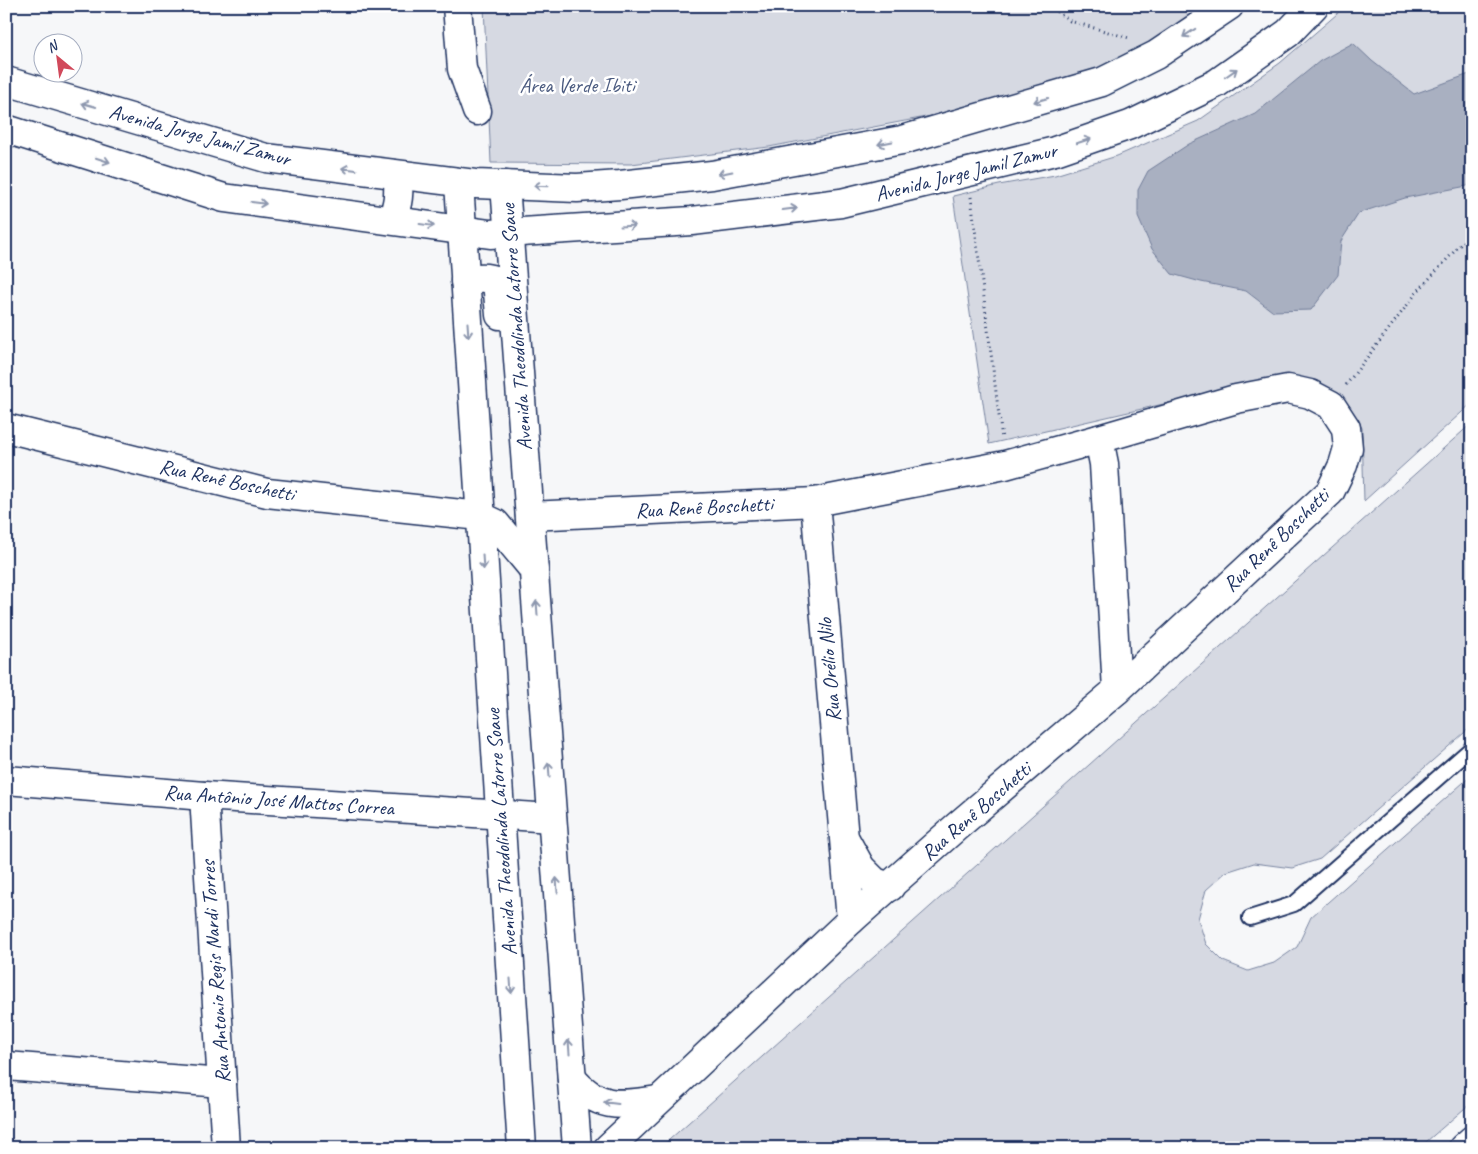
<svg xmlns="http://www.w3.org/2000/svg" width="1478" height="1154" font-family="Caveat,sans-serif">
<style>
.green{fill:#d6d9e2;stroke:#7884a0}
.water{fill:#a9b0c1;stroke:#707c99}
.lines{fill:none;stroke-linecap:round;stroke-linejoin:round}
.lane-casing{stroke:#1b2f5e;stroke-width:18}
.street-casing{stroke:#1b2f5e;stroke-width:31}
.secondary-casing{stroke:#1b2f5e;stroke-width:31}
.path{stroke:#1b2f5e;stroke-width:3;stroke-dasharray:1 4;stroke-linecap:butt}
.lane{stroke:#fff;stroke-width:14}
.street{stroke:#fff;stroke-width:28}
.secondary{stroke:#fff;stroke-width:28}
.oneway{stroke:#8d97ae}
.labels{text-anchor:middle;stroke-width:5;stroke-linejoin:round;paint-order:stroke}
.park-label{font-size:21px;fill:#4a5a7f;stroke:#fff}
.street-label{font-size:21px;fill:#1b2f5e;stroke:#fff}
</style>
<rect width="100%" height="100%" fill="#f6f7f9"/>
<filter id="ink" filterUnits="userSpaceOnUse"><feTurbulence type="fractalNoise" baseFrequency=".02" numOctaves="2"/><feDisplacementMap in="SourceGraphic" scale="10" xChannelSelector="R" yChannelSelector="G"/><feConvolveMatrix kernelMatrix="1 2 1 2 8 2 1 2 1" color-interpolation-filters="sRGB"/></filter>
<g filter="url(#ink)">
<!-- green -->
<g class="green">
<polygon points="484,6 1217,6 1133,57 1082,74 931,116 769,147 631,164 491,163"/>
<polygon points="1344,6 1472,6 1472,403 1364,501 1362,428 1349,405 1317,381 1290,375 989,444 953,196 999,185 1055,175 1117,156 1198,121 1280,63 1337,14"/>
<polygon points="1472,423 1472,726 1320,859 1292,868 1254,863 1226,872 1206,890 1198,919 1206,944 1223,961 1248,971 1274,963 1297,947 1311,917 1472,775 1472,1102 1419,1148 660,1148"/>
</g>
<!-- water -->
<polygon class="water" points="1353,43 1372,61 1414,94 1472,73 1472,183 1467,186 1405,198 1359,213 1341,241 1338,275 1311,310 1272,311 1246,291 1201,282 1172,274 1152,249 1138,217 1138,190 1148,171 1189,144 1255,114 1320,61"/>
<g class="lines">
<!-- lane casing -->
<g class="lane-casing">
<polyline id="lane" points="1250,918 1294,904 1472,748"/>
</g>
<!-- street casing -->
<g class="street-casing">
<g id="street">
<polyline points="457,6 462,69 477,111"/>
<polyline points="6,81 266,158 475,184 577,188 620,185 712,175 902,140 1102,82 1156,55 1229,6"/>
<polyline points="6,129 224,198 490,234 692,221 841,203 1055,151 1130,125 1217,83 1288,33 1314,6"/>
<polyline points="459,183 522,1148"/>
<polyline points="505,185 577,1148"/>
<path d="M392 220C398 204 400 192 397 175"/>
<path d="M465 281C476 277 486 276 497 281L500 315"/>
<polyline points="6,428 267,493 480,516 495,523 534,570"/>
<polyline points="1099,439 1104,464 1117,690"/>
<polyline points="815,502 851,920"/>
<polyline points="530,516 815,502 1005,465 1099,439 1236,399 1288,389 1310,394 1331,405 1346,428 1348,448 1343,465 1330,492 1117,690 955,828 851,920 608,1148"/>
<polyline points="6,780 204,796 552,818"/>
<polyline points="204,796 226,1148"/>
<polyline points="846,841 861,868 875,882 890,887"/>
<polyline points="6,1066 222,1083"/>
<path d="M572 1079C599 1110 621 1105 658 1100"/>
</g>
</g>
<!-- secondary casing -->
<g class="secondary-casing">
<polyline id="secondary" points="1463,1148 1472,1140"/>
</g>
<!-- path -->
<g class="path">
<polyline points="1049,6 1070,21 1129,38"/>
<polyline points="971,197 1002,439"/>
<polyline points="1346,385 1418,291 1472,232"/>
</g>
<!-- lane -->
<use href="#lane" class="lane"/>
<!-- street -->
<use href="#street" class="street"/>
<!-- secondary -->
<use href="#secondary" class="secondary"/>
</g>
<!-- one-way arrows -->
<defs><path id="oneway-shaft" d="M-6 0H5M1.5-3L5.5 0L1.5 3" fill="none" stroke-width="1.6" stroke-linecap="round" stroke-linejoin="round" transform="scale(1.25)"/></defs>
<g class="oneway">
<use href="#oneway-shaft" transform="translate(1189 33) rotate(147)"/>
<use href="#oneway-shaft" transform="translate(1231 73) rotate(-35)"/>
<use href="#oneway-shaft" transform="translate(1041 100) rotate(164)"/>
<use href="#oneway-shaft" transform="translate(89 105) rotate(-164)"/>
<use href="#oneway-shaft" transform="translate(1084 141) rotate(-18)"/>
<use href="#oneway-shaft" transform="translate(885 143) rotate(169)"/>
<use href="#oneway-shaft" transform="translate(103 160) rotate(18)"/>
<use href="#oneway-shaft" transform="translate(349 169) rotate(-173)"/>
<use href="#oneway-shaft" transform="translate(725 173) rotate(169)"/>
<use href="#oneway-shaft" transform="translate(541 186) rotate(-178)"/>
<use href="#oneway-shaft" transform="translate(259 203) rotate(7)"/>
<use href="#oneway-shaft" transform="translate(790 209) rotate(-7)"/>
<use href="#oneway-shaft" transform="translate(427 225) rotate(8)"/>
<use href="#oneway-shaft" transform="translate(628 226) rotate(-4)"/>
<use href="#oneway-shaft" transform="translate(468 330) rotate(86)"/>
<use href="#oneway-shaft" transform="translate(483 562) rotate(86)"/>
<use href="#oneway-shaft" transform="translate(537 608) rotate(-94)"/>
<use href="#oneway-shaft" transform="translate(549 770) rotate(-94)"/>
<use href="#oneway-shaft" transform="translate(557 885) rotate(-94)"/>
<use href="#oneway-shaft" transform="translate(511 986) rotate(86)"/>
<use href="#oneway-shaft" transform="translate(569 1047) rotate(-94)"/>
<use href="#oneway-shaft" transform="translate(611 1103) rotate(-173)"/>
</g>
</g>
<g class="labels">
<!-- park labels -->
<g class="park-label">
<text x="577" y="92">Área Verde Ibiti</text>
</g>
<!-- street labels -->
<g class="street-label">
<text transform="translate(200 135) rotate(15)" y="7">Avenida Jorge Jamil Zamur</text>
<text transform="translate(966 172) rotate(-14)" y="7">Avenida Jorge Jamil Zamur</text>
<text transform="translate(516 327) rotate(-94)" y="7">Avenida Theodolinda Latorre Soave</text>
<text transform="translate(227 480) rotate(12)" y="7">Rua Renê Boschetti</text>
<text transform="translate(704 507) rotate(-3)" y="7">Rua Renê Boschetti</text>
<text transform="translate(1276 540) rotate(-44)" y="7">Rua Renê Boschetti</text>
<text transform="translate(829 670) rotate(-95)" y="7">Rua Orélio Nilo</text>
<text transform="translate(279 800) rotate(4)" y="7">Rua Antônio José Mattos Correa</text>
<text transform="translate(976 811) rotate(-41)" y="7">Rua Renê Boschetti</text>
<text transform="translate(501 832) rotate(-94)" y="7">Avenida Theodolinda Latorre Soave</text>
<text transform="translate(215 972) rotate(-94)" y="7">Rua Antonio Regis Nardi Torres</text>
</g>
</g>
<!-- margin -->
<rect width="1478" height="1154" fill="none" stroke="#fff" stroke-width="25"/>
<rect x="12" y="12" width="1453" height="1129" fill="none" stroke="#1b2f5e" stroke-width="2" filter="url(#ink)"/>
<!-- north arrow -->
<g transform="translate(58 58) rotate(331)"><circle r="24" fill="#ffffff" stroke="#a4acbf"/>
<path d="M0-4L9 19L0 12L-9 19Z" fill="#d1495b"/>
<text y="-8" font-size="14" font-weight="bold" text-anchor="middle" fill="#1b2f5e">N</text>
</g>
</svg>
